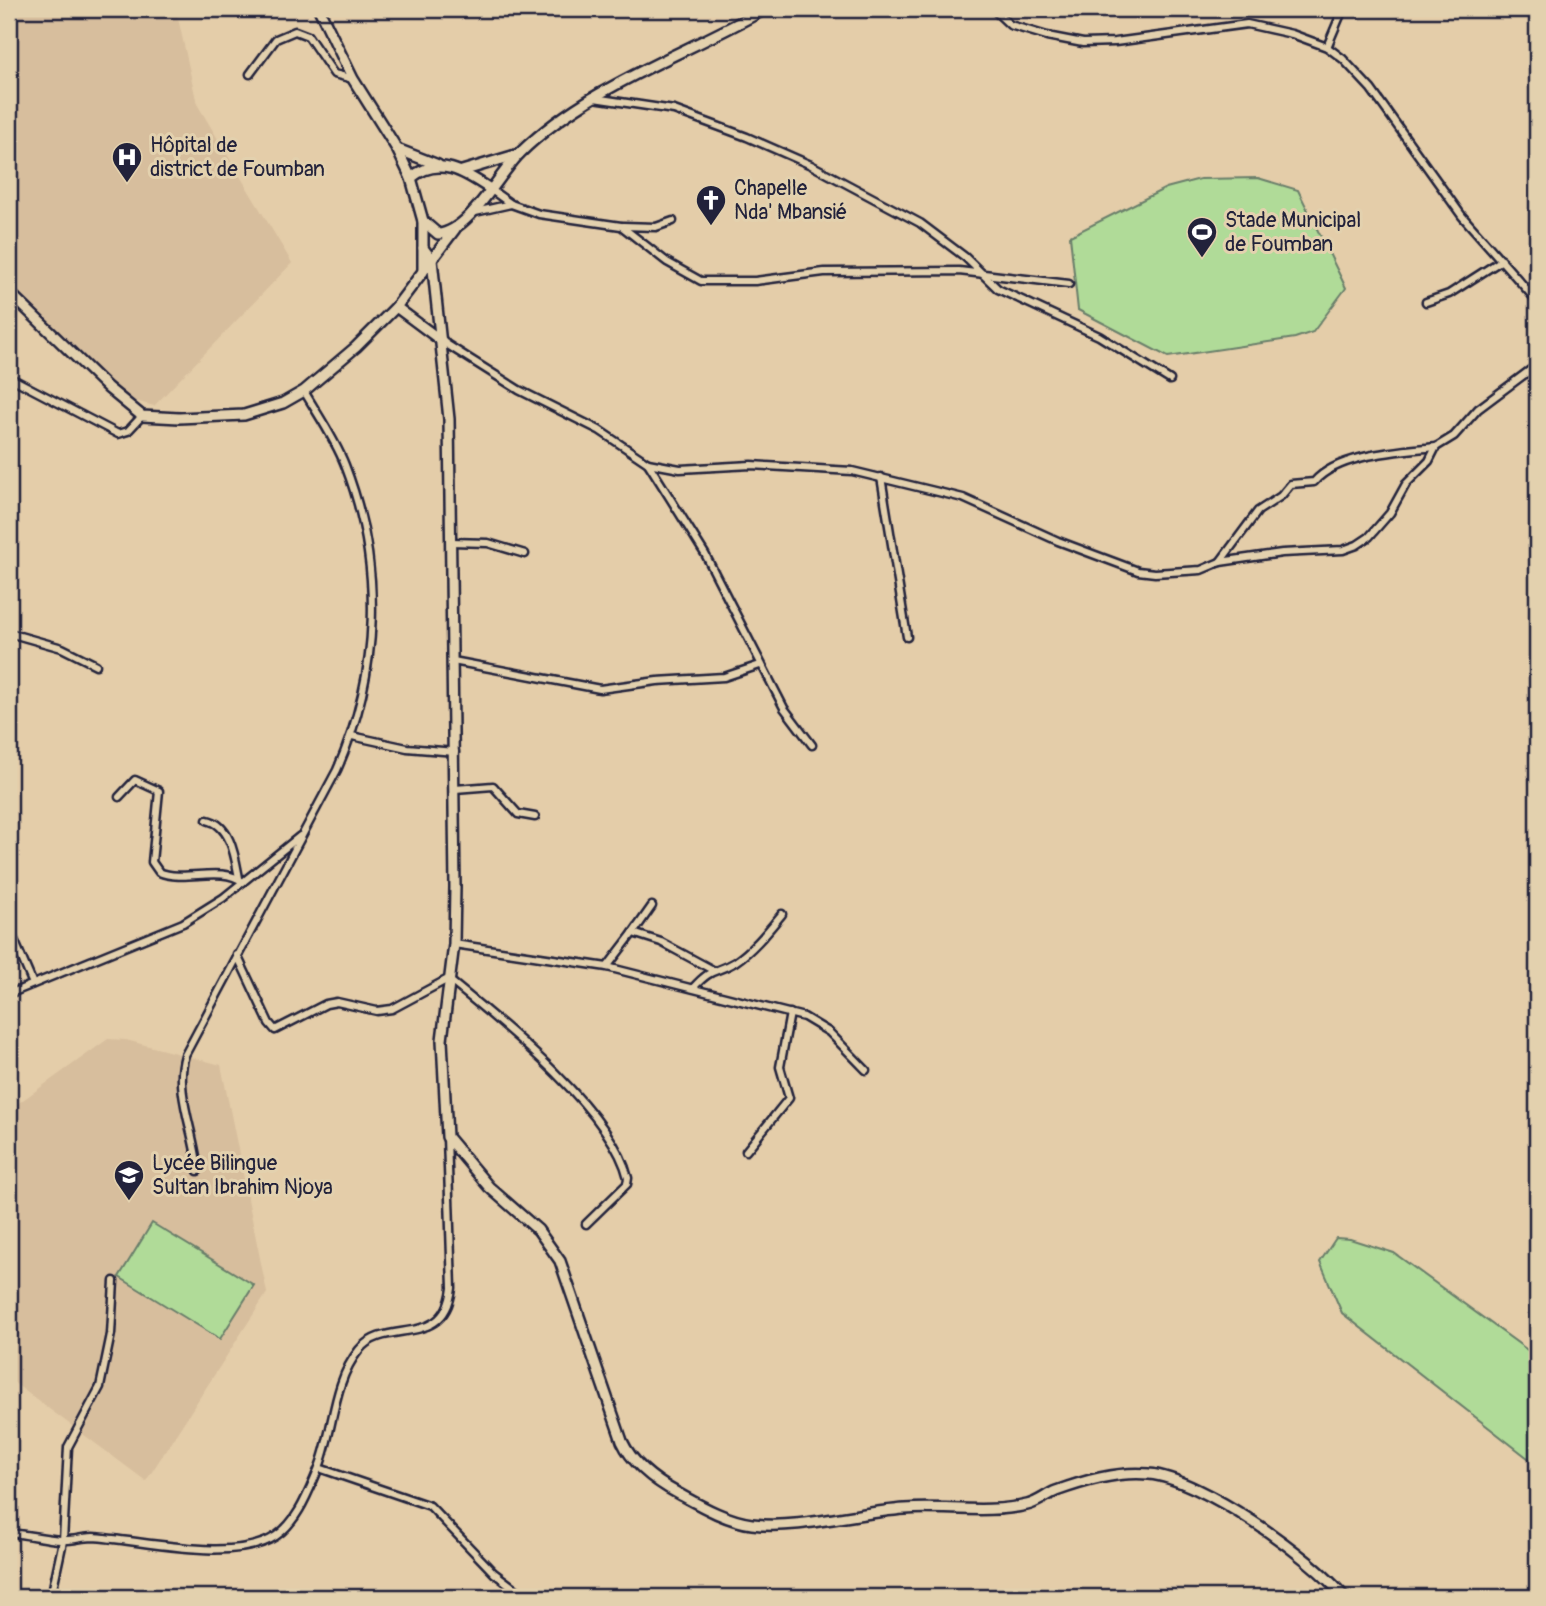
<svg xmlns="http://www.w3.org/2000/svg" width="1546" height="1606" font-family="Pangolin,sans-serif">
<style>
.built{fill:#d7be9d}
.green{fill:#b0db98;stroke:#697e6a;stroke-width:2}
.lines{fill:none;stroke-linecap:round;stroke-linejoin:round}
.street-casing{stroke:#22223b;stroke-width:11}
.secondary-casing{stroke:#22223b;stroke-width:14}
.street{stroke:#e3d1ae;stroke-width:6}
.secondary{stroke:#e3d1ae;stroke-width:9}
.labels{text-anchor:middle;stroke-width:6;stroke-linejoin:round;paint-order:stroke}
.poi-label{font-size:21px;fill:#22223b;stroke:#e3d1ae;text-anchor:start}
</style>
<rect width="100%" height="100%" fill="#e4cda9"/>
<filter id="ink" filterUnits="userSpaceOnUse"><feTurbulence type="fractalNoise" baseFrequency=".0143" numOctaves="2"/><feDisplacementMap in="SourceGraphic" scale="14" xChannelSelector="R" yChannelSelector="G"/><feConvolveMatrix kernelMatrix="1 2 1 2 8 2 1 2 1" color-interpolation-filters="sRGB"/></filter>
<g filter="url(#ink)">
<!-- built -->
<g class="built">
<polygon points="9,9 176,9 197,104 292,263 154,406 128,399 9,286"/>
<polygon points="108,1039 126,1040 221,1065 267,1293 146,1481 9,1379 9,1110"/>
</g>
<!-- green -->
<g class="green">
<polygon points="1258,178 1298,190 1346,288 1313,332 1295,338 1168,357 1078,310 1070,236 1166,188 1200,179"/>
<polygon points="152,1223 254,1285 220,1339 119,1277"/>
<polygon points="1336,1238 1350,1239 1394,1253 1537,1357 1537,1465 1342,1313 1320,1262"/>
</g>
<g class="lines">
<!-- street casing -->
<g class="street-casing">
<g id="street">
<polyline points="993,9 1010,25 1047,36 1083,43 1115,42 1247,24 1292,34 1327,47 1343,59 1371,89 1462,216 1537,301"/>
<polyline points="1327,47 1343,9"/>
<polyline points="250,74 276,39 295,31 308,36 334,74 353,79"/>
<polyline points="594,98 674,110 747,137 811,165 920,223 965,257 998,289 1099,336 1170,380"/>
<polyline points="490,189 511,204 539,214 621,226 667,262 701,281 755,281 824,272 959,271 1069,284"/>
<polyline points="471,213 511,204"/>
<polyline points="623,226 656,227 673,221"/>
<polyline points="1426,302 1449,294 1502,260"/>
<polyline points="443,342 519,390 599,430 648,463 705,554 784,708 812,745"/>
<polyline points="9,377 118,434 128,431 142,416"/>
<polyline points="648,463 680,469 751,465 852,471 963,498 1058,541 1138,571 1155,573 1201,570 1220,562 1282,553 1343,550 1357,545 1369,537 1390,513 1406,484 1429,461 1436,447 1454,436 1478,409 1537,365"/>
<polyline points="881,477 907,637"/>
<polyline points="451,542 488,543 525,554"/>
<path d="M1220 562 1258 511 1281 496 1291 484 1314 482C1338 454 1400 451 1436 447"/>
<polyline points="9,633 62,648 96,665"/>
<polyline points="453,661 600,689 657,681 724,677 760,665"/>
<polyline points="352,736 407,748 455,752"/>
<polyline points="455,789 493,786 518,814 535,817"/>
<path d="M119 797 135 780 159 791 152 862 159 872C185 883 220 865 243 882"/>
<path d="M207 820C231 825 235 857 239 878"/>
<polyline points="9,928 33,984"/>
<polyline points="633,933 652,906"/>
<polyline points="454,944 607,967 804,1017 829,1032 866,1070"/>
<path d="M237 955 269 1023 275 1030 326 1004 337 1002 377 1011 392 1009 448 979C502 1023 612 1111 628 1178L627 1184 586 1224"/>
<polyline points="607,967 633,933 661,942 711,969"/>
<path d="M693 988C713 966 715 974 735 962 753 950 768 931 782 914"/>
<polyline points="9,994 183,923 223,898 300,836"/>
<polyline points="746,1151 789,1098 780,1067 790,1013"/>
<path d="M198 1171C195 1133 174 1092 185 1055L337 770C380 672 384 566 345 465 335 439 318 415 304 391"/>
<polyline points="319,1468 430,1506 494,1573 526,1597"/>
<path d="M9 1533C26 1534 44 1539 61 1540 72 1541 82 1537 93 1537 142 1540 234 1564 276 1536 298 1521 308 1493 318 1470 334 1432 332 1383 359 1350 386 1317 445 1350 452 1288L447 1137"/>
<polyline points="51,1597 63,1541 68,1447 100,1387 111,1334 114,1281"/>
</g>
</g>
<!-- secondary casing -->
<g class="secondary-casing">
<g id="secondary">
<polyline points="319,9 353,79 397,149 411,178 423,221 423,272"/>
<polyline points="397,149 438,165"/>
<polyline points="462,171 519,154"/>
<path d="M411 178C438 155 465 172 490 189"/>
<path d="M423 221 438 234C469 232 498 175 520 153 588 86 684 55 765 9"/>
<path d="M423 248 432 260 449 419 455 887 454 944 442 1040 447 1137 489 1187 538 1230 560 1261 622 1441C633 1465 655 1481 679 1494 701 1506 727 1521 752 1524 799 1530 857 1512 905 1509 945 1506 987 1514 1027 1505 1037 1503 1046 1495 1056 1491 1083 1481 1120 1471 1149 1474 1200 1478 1312 1557 1344 1597"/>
<polyline points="9,292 108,388 142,416 179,418 244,415 283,403 304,391 356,347 396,307 455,229"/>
<polyline points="396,307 443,342"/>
</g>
</g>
<!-- street -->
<use href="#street" class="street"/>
<!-- secondary -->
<use href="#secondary" class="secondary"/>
</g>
</g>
<!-- icons -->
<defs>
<g id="hospital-pin" transform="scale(1.575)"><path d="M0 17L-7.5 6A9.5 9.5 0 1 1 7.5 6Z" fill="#22223b" stroke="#e3d1ae"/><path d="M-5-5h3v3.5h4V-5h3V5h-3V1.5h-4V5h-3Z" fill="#fff"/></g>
<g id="church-pin" transform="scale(1.575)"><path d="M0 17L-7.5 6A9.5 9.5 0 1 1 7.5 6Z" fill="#22223b" stroke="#e3d1ae"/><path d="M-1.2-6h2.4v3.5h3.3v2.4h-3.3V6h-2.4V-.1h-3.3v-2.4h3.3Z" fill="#fff"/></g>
<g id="stadium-pin" transform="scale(1.575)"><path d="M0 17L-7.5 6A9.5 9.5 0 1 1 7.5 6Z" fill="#22223b" stroke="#e3d1ae"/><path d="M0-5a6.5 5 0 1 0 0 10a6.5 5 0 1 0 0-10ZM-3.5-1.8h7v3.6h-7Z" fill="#fff"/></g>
<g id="school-pin" transform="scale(1.575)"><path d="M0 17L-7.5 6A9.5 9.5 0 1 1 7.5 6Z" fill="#22223b" stroke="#e3d1ae"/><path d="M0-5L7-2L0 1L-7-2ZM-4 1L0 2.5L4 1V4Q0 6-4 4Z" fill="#fff"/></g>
</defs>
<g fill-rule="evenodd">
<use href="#hospital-pin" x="127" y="157"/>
<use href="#church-pin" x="711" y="200"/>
<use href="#stadium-pin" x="1202" y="232"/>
<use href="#school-pin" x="129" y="1175"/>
</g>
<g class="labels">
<!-- poi labels -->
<g class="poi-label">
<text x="150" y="152">Hôpital de<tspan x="150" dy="24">district de Foumban</tspan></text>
<text x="734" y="195">Chapelle<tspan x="734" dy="24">Nda' Mbansié</tspan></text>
<text x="1225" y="227">Stade Municipal<tspan x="1225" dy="24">de Foumban</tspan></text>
<text x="152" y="1170">Lycée Bilingue<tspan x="152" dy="24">Sultan Ibrahim Njoya</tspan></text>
</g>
</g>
<!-- margin -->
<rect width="1546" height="1606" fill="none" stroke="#e3d1ae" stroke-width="35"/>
<rect x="18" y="18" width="1511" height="1571" fill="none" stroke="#22223b" stroke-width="2.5" filter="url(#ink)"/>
</svg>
